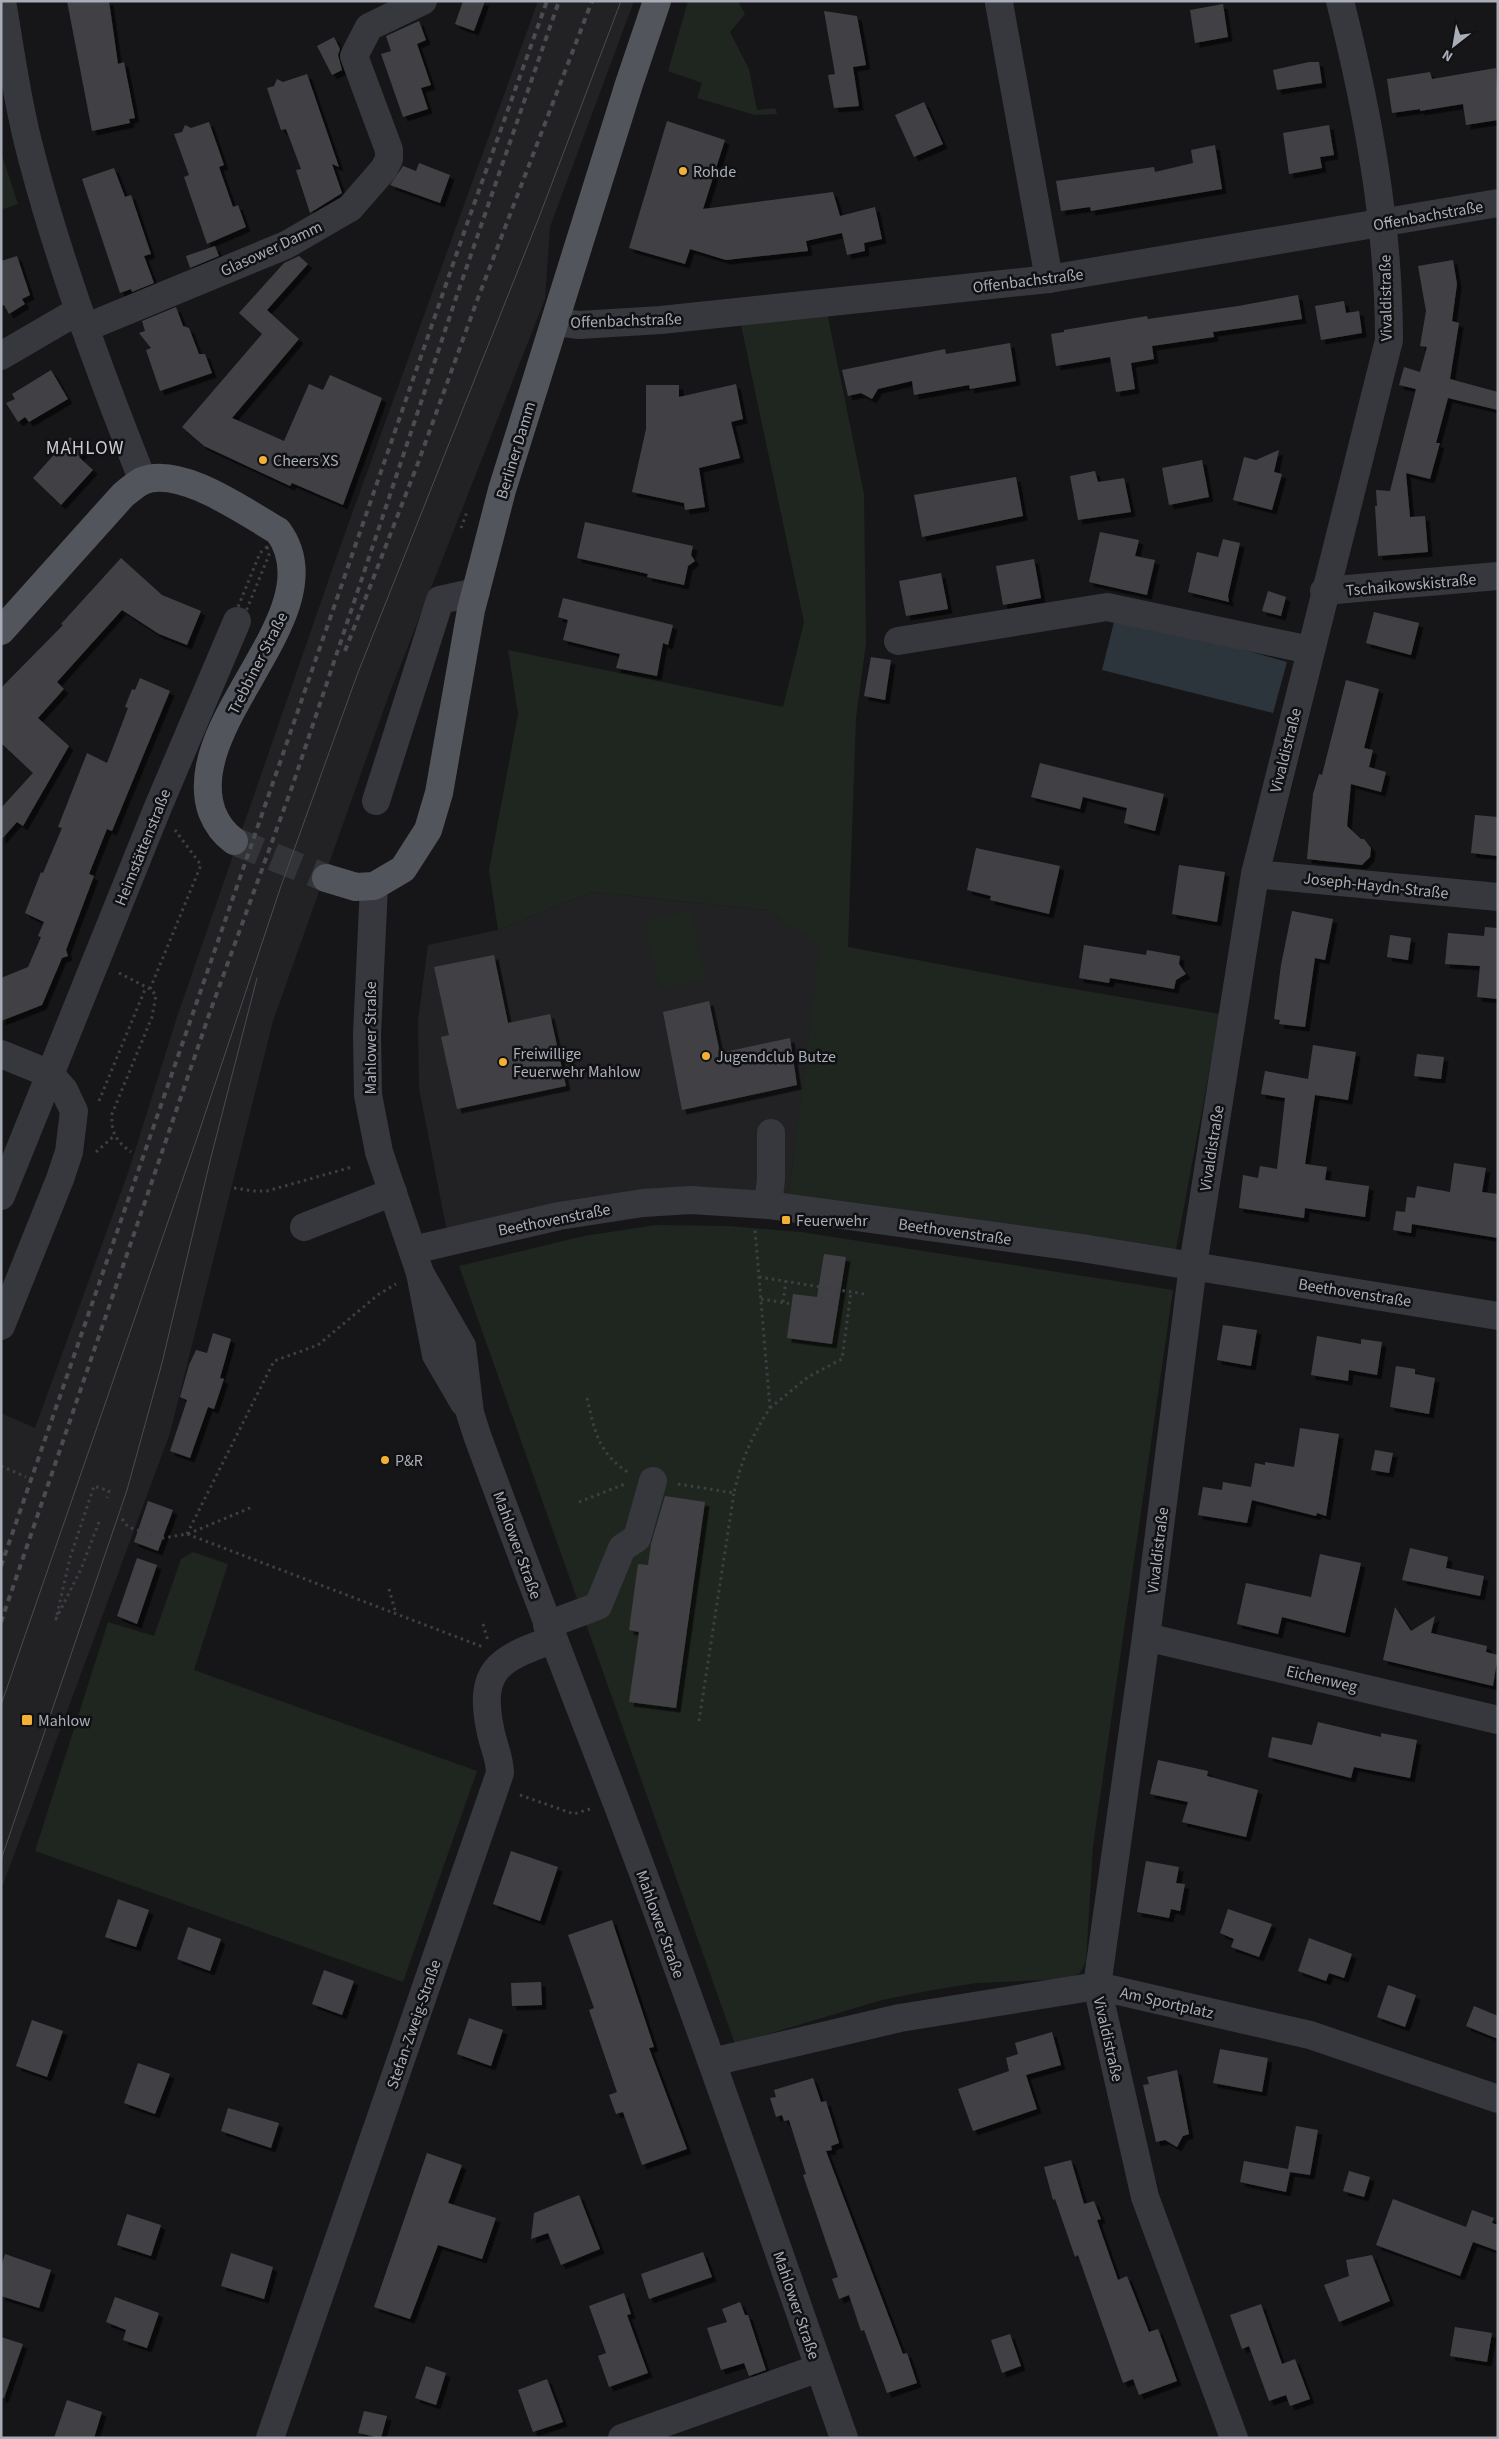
<svg xmlns="http://www.w3.org/2000/svg" width="1499" height="2439" font-family="'Source Sans 3',sans-serif">
<style>
.built{fill:#222225}
.green{fill:#1e261f}
.water{fill:#2c353c}
.building{fill:#404145;filter:url(#shadow)}
.lines{fill:none;stroke-linecap:round;stroke-linejoin:round}
.major-tunnel{stroke:#333438;stroke-width:28;stroke-dasharray:28 14;stroke-linecap:butt}
.path{stroke:#3d3f44;stroke-width:3;stroke-dasharray:2.5 4;stroke-linecap:butt}
.minor{stroke:#37383d;stroke-width:28}
.major{stroke:#53555c;stroke-width:28}
.tram{stroke:#4a4c52;stroke-width:1}
.rail{stroke:#4a4c52;stroke-width:4;stroke-dasharray:6 5;stroke-linecap:butt}
.poi-dot{fill:#f2b134;stroke:#111113;stroke-width:2}
.labels{text-anchor:middle;stroke-width:5;stroke-linejoin:round;paint-order:stroke}
.poi-label{font-size:16px;fill:#a8adb8;stroke:#111113;text-anchor:start}
.street-label{font-size:16px;fill:#a8adb8;stroke:#111113}
.quarter-label{font-size:19px;letter-spacing:1px;fill:#c9ccd4;stroke:#111113}
</style>
<defs>
<filter id="shadow"><feDropShadow dx="4.5" dy="4.5" stdDeviation="0" flood-color="#0009"/></filter>
</defs>
<rect width="100%" height="100%" fill="#161618"/>
<!-- built -->
<g class="built">
<polygon points="538,1 634,1 550,227 545,299 390,692 273,1021 170,1433 1,1890 1,1413 35,1428 128,1173 177,1017 340,547"/>
<polygon points="592,892 767,910 821,946 788,1200 447,1232 419,1088 418,1021 428,945 498,930"/>
</g>
<!-- green -->
<g class="green">
<polygon points="688,1 738,1 745,14 730,32 749,69 757,110 775,108 777,114 755,115 697,98 702,83 668,71"/>
<polygon points="1,152 18,204 1,210"/>
<polygon points="827,312 864,494 866,643 856,718 848,947 1039,983 1220,1014 1174,1260 788,1200 820,946 767,910 592,892 498,930 489,870 518,714 508,650 783,707 804,622 741,325"/>
<polygon points="691,910 705,979 660,991 644,921"/>
<polygon points="656,1225 729,1226 801,1232 1173,1290 1093,1846 1086,1961 1080,1973 1067,1979 976,1983 927,1991 882,2000 735,2044 459,1266 584,1236"/>
<polygon points="193,1552 228,1564 194,1670 477,1771 403,1982 35,1851 108,1622 154,1636 181,1559"/>
</g>
<!-- water -->
<polygon class="water" points="1116,614 1287,662 1273,713 1102,670"/>
<!-- building -->
<g class="building">
<polygon points="67,1 109,1 118,64 124,62 135,118 129,119 130,123 92,131"/>
<polygon points="463,1 485,1 474,31 455,24"/>
<polygon points="1223,4 1228,37 1195,43 1190,10"/>
<polygon points="824,11 857,16 866,65 853,67 859,106 834,108 828,75 835,74"/>
<polygon points="419,21 426,40 417,44 431,85 421,88 428,109 403,117 381,54 391,51 386,36"/>
<polygon points="334,37 340,49 338,55 342,70 332,75 317,46"/>
<polygon points="1309,62 1319,62 1322,83 1277,90 1273,70"/>
<polygon points="1496,68 1498,120 1466,125 1463,104 1420,111 1420,109 1392,113 1387,79 1430,72 1432,79"/>
<polygon points="307,74 339,167 332,164 342,193 310,213 296,170 301,169 286,129 281,130 267,88 274,86 277,79 283,82"/>
<polygon points="924,102 943,144 914,157 895,115"/>
<polygon points="667,121 725,140 703,209 833,192 840,216 875,207 882,239 864,243 865,251 847,255 842,233 806,241 808,251 726,260 690,249 685,264 629,248"/>
<polygon points="209,122 224,165 219,167 233,207 238,205 246,227 207,244 184,177 189,175 174,134 182,132 185,125 191,128"/>
<polygon points="1329,125 1334,155 1320,157 1322,168 1289,174 1283,133"/>
<polygon points="1215,145 1222,189 1091,211 1090,207 1061,211 1056,181 1154,167 1155,172 1193,163 1191,150"/>
<polygon points="419,163 450,175 440,203 390,185 403,166 416,171"/>
<polygon points="114,168 125,197 131,195 151,254 144,256 154,283 132,292 131,289 120,293 82,179"/>
<polygon points="215,246 219,256 190,268 186,256"/>
<polygon points="17,256 30,295 22,299 25,304 9,314 4,305 1,306 1,261"/>
<polygon points="299,256 308,264 267,310 299,339 232,418 284,441 309,384 323,390 330,375 382,398 343,505 292,483 290,486 204,446 182,427 262,334 239,313 284,263"/>
<polygon points="1453,260 1457,284 1452,321 1459,323 1450,379 1498,392 1498,410 1448,398 1436,443 1440,443 1430,479 1406,473 1410,517 1425,516 1428,552 1378,556 1375,506 1377,506 1376,490 1390,491 1416,389 1399,385 1404,367 1420,372 1427,347 1420,346 1426,311 1418,266"/>
<polygon points="1298,295 1302,319 1213,332 1214,337 1152,346 1154,359 1131,363 1135,389 1116,392 1110,357 1056,366 1051,334 1064,332 1064,330 1147,316 1148,319 1238,306"/>
<polygon points="1344,301 1346,313 1359,311 1362,333 1321,340 1315,306"/>
<polygon points="176,307 183,326 189,328 199,354 205,354 212,373 160,391 146,350 151,348 139,333 145,331 142,321"/>
<polygon points="1010,343 1016,381 970,389 969,385 914,395 912,381 878,389 872,399 861,393 848,396 842,370 945,349 946,354"/>
<polygon points="51,370 68,399 29,422 25,417 18,422 6,403 15,399 12,394"/>
<polygon points="736,384 743,419 731,422 740,458 699,468 705,507 685,510 684,503 632,492 646,429 646,385 679,385 679,397"/>
<polygon points="70,437 85,450 79,457 93,470 61,505 33,478"/>
<polygon points="1279,450 1274,472 1282,474 1272,510 1233,500 1244,457 1256,460"/>
<polygon points="1202,460 1209,497 1169,505 1162,468"/>
<polygon points="1095,471 1098,482 1124,478 1131,512 1078,520 1070,476"/>
<polygon points="1016,477 1023,516 922,537 914,495"/>
<polygon points="585,522 693,546 691,555 695,561 688,566 684,585 647,577 648,574 577,558"/>
<polygon points="1100,532 1139,540 1135,556 1155,560 1147,595 1089,582"/>
<polygon points="1223,539 1240,543 1228,596 1229,602 1188,592 1197,552 1218,557"/>
<polygon points="121,558 162,595 201,611 187,645 159,634 122,610 57,682 64,689 38,718 69,746 23,826 17,822 1,840 1,808 33,773 1,743 1,688 63,625 61,624"/>
<polygon points="1034,559 1041,598 1003,605 996,566"/>
<polygon points="941,573 948,609 906,616 899,581"/>
<polygon points="1268,591 1286,597 1281,616 1262,611"/>
<polygon points="563,598 673,625 668,645 663,643 657,676 616,668 620,654 563,640 568,620 558,617"/>
<polygon points="1374,612 1419,623 1411,655 1366,643"/>
<polygon points="871,657 891,660 885,700 864,696"/>
<polygon points="140,678 170,691 112,831 107,829 89,874 94,876 66,950 68,956 62,958 42,1005 1,1021 1,978 28,967 41,937 38,936 44,922 25,913 41,872 43,873 62,828 58,827 87,753 107,763 128,708 125,707 132,689 135,690"/>
<polygon points="1346,680 1379,689 1364,748 1373,750 1369,767 1386,772 1381,792 1351,784 1347,826 1361,839 1364,839 1371,848 1370,857 1362,865 1307,859 1313,794 1319,774 1322,775"/>
<polygon points="1040,763 1164,794 1155,831 1124,823 1127,808 1083,797 1080,809 1031,797"/>
<polygon points="1475,815 1498,817 1498,856 1471,853"/>
<polygon points="976,848 1060,866 1049,914 990,900 991,896 967,890"/>
<polygon points="1179,865 1225,872 1217,922 1172,914"/>
<polygon points="1292,911 1333,919 1325,960 1315,958 1305,1027 1279,1024 1280,1020 1274,1019 1281,965"/>
<polygon points="1485,927 1498,928 1498,999 1477,997 1480,966 1445,964 1448,933 1484,936"/>
<polygon points="1390,935 1411,938 1408,960 1387,957"/>
<polygon points="1084,945 1146,955 1147,950 1180,956 1179,964 1186,974 1176,980 1174,989 1110,978 1109,983 1079,978"/>
<polygon points="494,955 508,1023 550,1014 566,1086 457,1109 441,1037 449,1035 434,967"/>
<polygon points="709,1001 720,1053 790,1038 797,1085 682,1110 663,1012"/>
<polygon points="1313,1045 1356,1052 1348,1100 1315,1095 1305,1164 1327,1167 1325,1180 1369,1186 1365,1217 1305,1208 1304,1218 1239,1208 1243,1175 1258,1178 1260,1166 1277,1169 1285,1098 1261,1094 1265,1071 1308,1079"/>
<polygon points="1417,1054 1444,1057 1441,1079 1414,1076"/>
<polygon points="1454,1163 1486,1168 1482,1192 1498,1194 1498,1238 1412,1224 1411,1233 1393,1230 1396,1211 1405,1212 1407,1197 1415,1198 1417,1186 1450,1192"/>
<polygon points="824,1254 846,1257 832,1344 787,1338 793,1294 817,1297"/>
<polygon points="1223,1325 1257,1330 1251,1366 1217,1360"/>
<polygon points="213,1333 231,1339 220,1378 224,1379 214,1409 208,1407 190,1458 170,1451 187,1400 180,1397 189,1365 196,1350 207,1353"/>
<polygon points="1317,1336 1361,1344 1361,1339 1382,1342 1377,1375 1349,1370 1348,1381 1311,1375"/>
<polygon points="1396,1366 1415,1369 1415,1374 1435,1378 1429,1414 1390,1407"/>
<polygon points="1300,1428 1339,1434 1326,1516 1317,1513 1316,1516 1252,1500 1247,1523 1198,1515 1203,1487 1222,1490 1223,1482 1251,1487 1255,1463 1265,1465 1265,1462 1294,1467"/>
<polygon points="1375,1450 1393,1453 1389,1473 1371,1470"/>
<polygon points="665,1496 705,1502 676,1708 629,1702 639,1632 629,1630 638,1564 648,1565 651,1544"/>
<polygon points="148,1501 173,1510 158,1551 134,1542"/>
<polygon points="1410,1548 1448,1557 1446,1568 1484,1576 1480,1596 1402,1580"/>
<polygon points="1320,1554 1361,1563 1345,1633 1282,1617 1278,1634 1237,1624 1246,1583 1311,1597"/>
<polygon points="137,1558 157,1565 137,1624 117,1616"/>
<polygon points="1395,1607 1411,1631 1435,1616 1431,1633 1487,1646 1486,1652 1498,1655 1493,1686 1383,1660"/>
<polygon points="1318,1722 1381,1737 1381,1733 1417,1740 1410,1778 1354,1767 1351,1778 1268,1757 1272,1737 1312,1745"/>
<polygon points="1158,1760 1208,1771 1207,1776 1258,1790 1246,1837 1182,1822 1188,1802 1150,1794"/>
<polygon points="511,1851 558,1867 540,1921 493,1904"/>
<polygon points="1146,1861 1179,1867 1176,1883 1185,1884 1180,1911 1171,1909 1169,1918 1137,1912"/>
<polygon points="118,1899 149,1910 136,1947 105,1937"/>
<polygon points="1228,1909 1272,1924 1259,1957 1231,1947 1234,1939 1220,1933"/>
<polygon points="612,1920 654,2047 649,2048 687,2149 642,2165 623,2112 616,2114 609,2095 617,2092 589,2010 594,2008 568,1935"/>
<polygon points="188,1927 221,1939 210,1971 177,1959"/>
<polygon points="1309,1938 1352,1954 1344,1978 1329,1973 1326,1981 1298,1971"/>
<polygon points="324,1970 354,1981 342,2015 312,2004"/>
<polygon points="541,1982 542,2005 512,2006 511,1983"/>
<polygon points="1388,1985 1416,1995 1405,2027 1377,2017"/>
<polygon points="1474,2006 1498,2016 1498,2039 1466,2026"/>
<polygon points="469,2018 503,2030 491,2066 457,2054"/>
<polygon points="32,2020 63,2031 47,2077 16,2066"/>
<polygon points="1052,2032 1061,2065 1026,2075 1037,2109 973,2131 958,2089 1009,2071 1006,2058 1018,2054 1015,2043"/>
<polygon points="1220,2049 1268,2058 1262,2092 1213,2083"/>
<polygon points="138,2063 170,2074 155,2114 124,2103"/>
<polygon points="1177,2070 1189,2134 1183,2136 1177,2147 1165,2140 1156,2142 1143,2085 1149,2084 1147,2077"/>
<polygon points="813,2078 821,2102 826,2101 839,2143 831,2146 832,2150 826,2151 903,2354 907,2353 917,2383 887,2393 864,2330 861,2331 849,2295 839,2299 832,2279 838,2277 803,2175 806,2174 789,2120 784,2121 782,2115 776,2117 770,2098 776,2097 774,2090"/>
<polygon points="228,2108 279,2123 271,2148 221,2131"/>
<polygon points="1296,2126 1318,2130 1310,2175 1290,2172 1286,2192 1240,2182 1244,2161 1288,2169"/>
<polygon points="427,2153 462,2165 448,2203 496,2218 482,2259 438,2245 410,2319 374,2307"/>
<polygon points="1071,2160 1084,2204 1094,2201 1101,2219 1097,2220 1118,2280 1127,2276 1149,2332 1158,2329 1177,2381 1139,2395 1133,2379 1123,2383 1078,2255 1075,2257 1055,2199 1053,2200 1044,2167"/>
<polygon points="1349,2171 1370,2177 1364,2197 1343,2191"/>
<polygon points="579,2195 600,2249 561,2265 548,2233 531,2239 534,2213"/>
<polygon points="1393,2199 1466,2227 1472,2210 1494,2218 1492,2223 1498,2225 1498,2251 1473,2242 1460,2276 1376,2245"/>
<polygon points="127,2214 161,2225 151,2256 117,2245"/>
<polygon points="703,2252 712,2277 649,2299 641,2274"/>
<polygon points="231,2253 273,2267 264,2299 221,2286"/>
<polygon points="5,2254 51,2270 39,2308 1,2296 1,2267"/>
<polygon points="1372,2255 1390,2301 1339,2322 1324,2285 1349,2276 1346,2260"/>
<polygon points="624,2293 631,2314 627,2315 648,2373 609,2387 598,2356 606,2353 589,2306"/>
<polygon points="115,2297 159,2313 147,2348 123,2340 126,2330 106,2322"/>
<polygon points="740,2302 745,2315 748,2315 766,2370 749,2376 744,2363 721,2370 707,2328 727,2322 722,2309"/>
<polygon points="1261,2304 1282,2364 1295,2359 1310,2399 1290,2406 1286,2395 1269,2401 1249,2346 1242,2349 1230,2315"/>
<polygon points="1455,2327 1492,2333 1487,2362 1450,2356"/>
<polygon points="1010,2334 1021,2366 1002,2373 991,2340"/>
<polygon points="1,2337 23,2344 4,2398 1,2398"/>
<polygon points="426,2366 446,2373 436,2405 415,2398"/>
<polygon points="547,2379 563,2422 533,2432 518,2390"/>
<polygon points="67,2400 102,2412 94,2438 54,2438"/>
<polygon points="364,2411 387,2416 381,2438 358,2433"/>
</g>
<g class="lines">
<!-- major-tunnel -->
<polyline class="major-tunnel" points="234,841 326,878"/>
<!-- path -->
<g class="path">
<polyline points="461,528 467,512"/>
<polygon points="267,547 269,555 244,616 237,621 236,612 260,553"/>
<path d="M119 973 150 989 156 995 152 1017 112 1114C111 1133 116 1141 131 1152"/>
<polyline points="150,989 201,865 175,830"/>
<polyline points="99,1101 146,987"/>
<polyline points="96,1152 114,1136"/>
<polyline points="234,1188 254,1191 267,1191 352,1167"/>
<polyline points="759,1277 864,1294"/>
<polyline points="761,1299 792,1304"/>
<polyline points="783,1302 786,1281"/>
<path d="M587 1398C595 1432 598 1453 629 1473"/>
<polyline points="770,1408 808,1377 842,1359 851,1292"/>
<polyline points="1,1466 26,1477"/>
<path d="M678 1484 734 1493C741 1461 752 1435 770 1408L755 1230"/>
<polyline points="579,1502 625,1484"/>
<polyline points="122,1519 128,1527 163,1538 187,1534 483,1647"/>
<polyline points="99,1522 81,1569 56,1619 70,1558 94,1486 109,1491 107,1498"/>
<polyline points="187,1534 274,1361 318,1345 379,1294 396,1284"/>
<polyline points="188,1534 252,1507"/>
<polyline points="389,1589 396,1614"/>
<polyline points="483,1624 488,1641"/>
<polyline points="699,1721 734,1493"/>
<polyline points="520,1795 574,1814 593,1808"/>
</g>
<!-- minor -->
<g class="minor">
<path d="M2 1C11 54 18 106 32 158 61 268 101 375 143 481"/>
<polyline points="999,3 1049,279"/>
<polyline points="555,322 579,325 661,320 1049,279 1498,203"/>
<polyline points="85,328 286,245 350,208 384,169 389,159 389,150 354,56 369,27 423,1"/>
<polyline points="1,356 78,311"/>
<polyline points="1324,591 1498,576"/>
<polyline points="898,641 1107,607 1310,650"/>
<polyline points="376,801 440,600 476,592"/>
<polyline points="1255,874 1498,897"/>
<polyline points="374,886 367,1034 368,1095 379,1152 420,1273 436,1355 464,1403"/>
<polyline points="1,1054 50,1074 64,1090 74,1111 69,1152 60,1179 1,1326"/>
<polyline points="1,1196 158,807 237,621"/>
<polyline points="768,1205 771,1179 771,1133"/>
<polyline points="304,1227 393,1192"/>
<polyline points="413,1250 559,1216 643,1203 691,1200 768,1205 1082,1248 1498,1316"/>
<path d="M420 1273 462 1346 470 1413 477 1435C522 1558 569 1679 616 1801 696 2012 769 2225 844 2438"/>
<polyline points="547,1625 598,1606 622,1548 637,1538 653,1481"/>
<polyline points="1146,1637 1498,1720"/>
<polyline points="712,2062 900,2018 1097,1986 1310,2035 1498,2099"/>
<path d="M270 2438 500 1773C500 1759 494 1747 491 1733 477 1670 498 1659 552 1640"/>
<polyline points="622,2438 819,2368"/>
<path d="M1234 2438 1145 2197 1097 1986 1146 1637 1193 1265 1255 874 1389 340C1389 226 1368 112 1340 1"/>
</g>
<!-- major -->
<g class="major">
<path d="M1 631 123 495C129 490 135 485 142 481 180 465 245 512 278 531 338 612 180 722 212 812 217 825 223 833 234 841"/>
<polyline points="326,878 356,887 374,886 403,869 428,830 439,793 471,610 502,490 629,84 657,1"/>
</g>
<!-- tram -->
<g class="tram">
<polyline points="1,1705 198,1135 281,886 357,675 538,220 621,1"/>
<polyline points="1,1860 127,1490 162,1363 211,1157 257,978"/>
</g>
<!-- rail -->
<g class="rail">
<polyline points="345,651 418,463 478,298 592,1"/>
<polyline points="1,1566 468,221 547,1"/>
<polyline points="1,1622 210,1012 292,787 458,292 559,1"/>
</g>
</g>
<!-- markers -->
<g class="poi-dot">
<circle cx="683" cy="171" r="5"/>
<circle cx="263" cy="460" r="5"/>
<circle cx="706" cy="1056" r="5"/>
<circle cx="503" cy="1062" r="5"/>
<rect x="781" y="1215" width="10" height="10" rx="2.5"/>
<circle cx="385" cy="1460" r="5"/>
<rect x="21" y="1714" width="12" height="12" rx="2.5"/>
</g>
<g class="labels">
<!-- poi labels -->
<g class="poi-label">
<text x="693" y="177">Rohde</text>
<text x="273" y="466">Cheers XS</text>
<text x="513" y="1059">Freiwillige<tspan x="513" dy="18">Feuerwehr Mahlow</tspan></text>
<text x="716" y="1062">Jugendclub Butze</text>
<text x="796" y="1226">Feuerwehr</text>
<text x="395" y="1466">P&amp;R</text>
<text x="38" y="1726">Mahlow</text>
</g>
<!-- street labels -->
<g class="street-label">
<text transform="translate(1428 215) rotate(-10)" y="6">Offenbachstraße</text>
<text transform="translate(271 248) rotate(-25)" y="6">Glasower Damm</text>
<text transform="translate(1028 280) rotate(-7)" y="6">Offenbachstraße</text>
<text transform="translate(1385 298) rotate(-91)" y="6">Vivaldistraße</text>
<text transform="translate(626 320) rotate(-2)" y="6">Offenbachstraße</text>
<text transform="translate(515 450) rotate(-73)" y="6">Berliner Damm</text>
<text transform="translate(1411 584) rotate(-5)" y="6">Tschaikowskistraße</text>
<text transform="translate(257 663) rotate(-63)" y="6">Trebbiner Straße</text>
<text transform="translate(1285 750) rotate(-76)" y="6">Vivaldistraße</text>
<text transform="translate(142 847) rotate(-68)" y="6">Heimstättenstraße</text>
<text transform="translate(1376 885) rotate(6)" y="6">Joseph-Haydn-Straße</text>
<text transform="translate(370 1038) rotate(-90)" y="6">Mahlower Straße</text>
<text transform="translate(1211 1148) rotate(-81)" y="6">Vivaldistraße</text>
<text transform="translate(554 1219) rotate(-11)" y="6">Beethovenstraße</text>
<text transform="translate(955 1231) rotate(8)" y="6">Beethovenstraße</text>
<text transform="translate(1355 1292) rotate(9)" y="6">Beethovenstraße</text>
<text transform="translate(518 1545) rotate(70)" y="6">Mahlower Straße</text>
<text transform="translate(1157 1550) rotate(-83)" y="6">Vivaldistraße</text>
<text transform="translate(1322 1678) rotate(13)" y="6">Eichenweg</text>
<text transform="translate(661 1924) rotate(70)" y="6">Mahlower Straße</text>
<text transform="translate(1167 2002) rotate(13)" y="6">Am Sportplatz</text>
<text transform="translate(413 2024) rotate(-71)" y="6">Stefan-Zweig-Straße</text>
<text transform="translate(1109 2039) rotate(77)" y="6">Vivaldistraße</text>
<text transform="translate(797 2305) rotate(71)" y="6">Mahlower Straße</text>
</g>
<!-- quarter labels -->
<g class="quarter-label">
<text x="85" y="454">MAHLOW</text>
</g>
</g>
<!-- border -->
<rect width="1499" height="2439" fill="none" stroke="#a8adb8" stroke-width="5"/>
<!-- north arrow -->
<g transform="translate(1454 45) rotate(211)" stroke="#111113" stroke-width="4" paint-order="stroke">
<path d="M0-4L9 19L0 12L-9 19Z" fill="#a8adb8"/>
<text y="-8" font-size="14" font-weight="bold" text-anchor="middle" fill="#a8adb8">N</text>
</g>
</svg>
